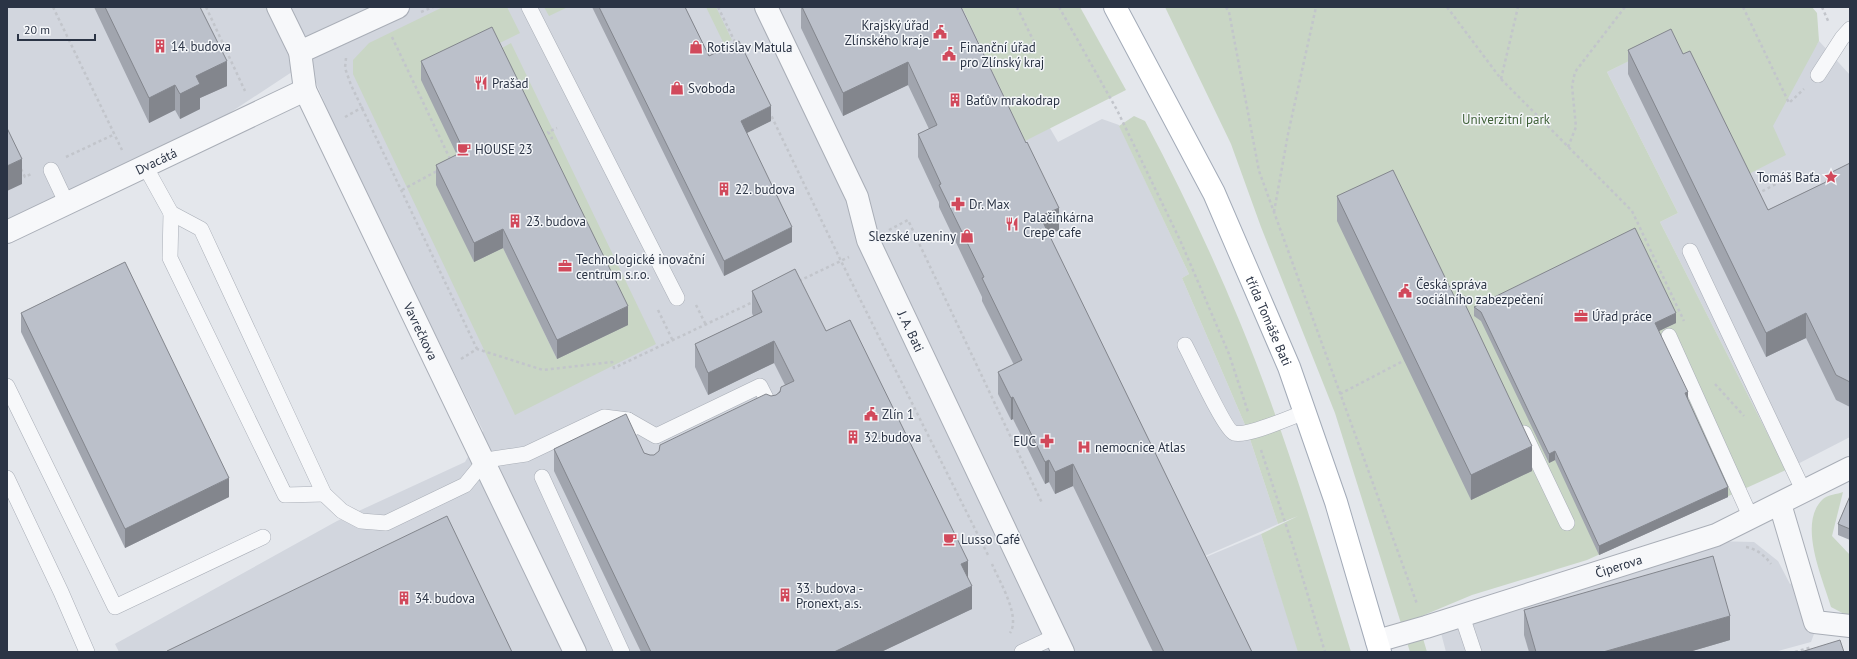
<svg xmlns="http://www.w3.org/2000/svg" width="1857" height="659" font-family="'PT Sans',sans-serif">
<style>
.built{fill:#d2d6de}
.green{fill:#c9d6c5}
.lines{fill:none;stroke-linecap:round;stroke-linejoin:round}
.service-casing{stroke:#a9aeb7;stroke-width:16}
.minor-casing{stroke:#a9aeb7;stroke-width:24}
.primary-casing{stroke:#a3abb8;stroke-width:24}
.path{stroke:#c2c5cb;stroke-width:2.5;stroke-dasharray:3 3;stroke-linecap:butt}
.service{stroke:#f7f8fa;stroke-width:15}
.minor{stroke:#f7f8fa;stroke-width:22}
.primary{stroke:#fff;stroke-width:22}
.wall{fill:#a1a5ae}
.shaded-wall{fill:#83868d}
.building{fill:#bbc0ca;stroke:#83868d}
.labels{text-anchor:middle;stroke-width:3;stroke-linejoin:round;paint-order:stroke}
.poi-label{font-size:13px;fill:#2b3445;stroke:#f4f6f9;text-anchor:start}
.park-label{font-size:13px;fill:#3f6138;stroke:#f4f6f9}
.street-label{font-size:13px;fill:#2b3445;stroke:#f4f6f9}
</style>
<rect width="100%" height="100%" fill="#e4e7ec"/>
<!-- built -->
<g class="built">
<polygon points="7,7 980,7 1058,142 1102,119 1119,125 1189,274 1182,278 1246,427 1278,524 1134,587 1261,534 1299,652 119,652 115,644 337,521 465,462 483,431 348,157 307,62 222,118 7,220"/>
<polygon points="1673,38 1738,170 1819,41 1850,75 1850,437 1786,470 1660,222 1678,213 1607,72"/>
<polygon points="1712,541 1754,542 1778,561 1790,584 1799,581 1814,634 1811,642 1774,652 1446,652 1441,633"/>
</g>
<!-- green -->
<g class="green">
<polygon points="443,7 507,7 520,33 422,81 557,359 495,52 511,43 656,344 515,415 353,74 353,60 369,43"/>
<polygon points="544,7 568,7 549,16"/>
<polygon points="706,7 716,7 732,40 724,44"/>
<polygon points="962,7 1080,7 1126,90 1025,141"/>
<polygon points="1165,7 1812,7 1817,13 1819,41 1773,126 1786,155 1741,178 1673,39 1607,72 1678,213 1660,222 1786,470 1587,560 1472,595 1417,618 1427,652 1410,652 1335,413 1261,227 1231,144"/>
<path d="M1134 116 1145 121C1179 185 1211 252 1239 320 1284 428 1317 541 1351 652H1298L1261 534 1298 516 1278 524 1246 427 1182 278 1189 274 1119 126Z"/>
<path d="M1843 492 1832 536 1850 555V617L1831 607C1823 579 1797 523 1823 499 1827 495 1838 494 1843 492Z"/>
</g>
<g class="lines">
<!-- service casing -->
<g class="service-casing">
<g id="service">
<polyline points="529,7 677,298"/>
<polyline points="1818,75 1842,38 1850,29"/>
<polyline points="145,166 171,213 201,229 324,494 342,511 361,521 386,523 465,485 483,463 493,459 526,454 604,417 628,420"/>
<polyline points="51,170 67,204"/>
<polyline points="171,213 170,258 285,495 324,494"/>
<polyline points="1690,251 1804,492"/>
<polyline points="1669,336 1751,518"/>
<path d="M1185 345C1192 358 1225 430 1234 433 1247 437 1291 417 1305 412"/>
<polyline points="7,386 115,607 263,537"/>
<polyline points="632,429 628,420 656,436 760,386 772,410"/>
<polyline points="1524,433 1567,523"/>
<polyline points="542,477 622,652"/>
<polyline points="7,478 61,592 87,652"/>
<polyline points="1462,616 1474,652"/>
<polyline points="1022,652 1056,636"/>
</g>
</g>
<!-- minor casing -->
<g class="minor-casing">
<g id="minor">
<path id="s1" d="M278 7 300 52 305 90 575 652"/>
<path id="s2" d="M766 7 857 197 868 240 1063 652"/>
<polyline points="300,52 398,7"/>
<path id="s3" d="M7 232 305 90"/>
<polyline points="1780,504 1815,622 1850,626"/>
<path id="s4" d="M1377 641 1426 627 1716 535 1850 468"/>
</g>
</g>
<!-- primary casing -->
<g class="primary-casing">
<g id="primary">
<path id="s5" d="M1115 7 1214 193 1289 367 1336 502 1380 652"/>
</g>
</g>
<!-- path -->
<g class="path">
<polyline points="53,7 122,150"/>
<polyline points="206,7 245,91"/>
<polyline points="718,7 736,44"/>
<polyline points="1017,7 1036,46"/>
<polyline points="1059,7 1117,110 1180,240 1229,354 1248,412"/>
<polyline points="1226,7 1229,12 1259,171 1417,604"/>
<polyline points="1447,7 1501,79 1632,211 1684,321"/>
<polyline points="1743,7 1789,103 1804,89"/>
<polyline points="1822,7 1829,23"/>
<polyline points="566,8 566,7"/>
<polyline points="421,12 433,7"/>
<polyline points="392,37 451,161"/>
<polyline points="346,58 345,68 351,85 477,349"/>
<polyline points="1501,79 1518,7"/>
<polyline points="769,111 841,261 988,555"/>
<polyline points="345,117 363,107"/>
<polyline points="545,141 552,138 548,132 557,128"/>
<polyline points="1568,147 1576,127 1572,86 1575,72 1625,7"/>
<polyline points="66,157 115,134"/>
<polyline points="21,169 25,177 31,174"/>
<polyline points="402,190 437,171"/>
<polyline points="1757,194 1795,174"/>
<polyline points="1274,212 1288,134 1316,7"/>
<polyline points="889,230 908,220 1042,503"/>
<polyline points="799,281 849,257"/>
<polyline points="696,305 706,325"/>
<polyline points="658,310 673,341"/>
<polyline points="461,359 477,349 543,370 612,362 614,368 753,302"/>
<polyline points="1715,384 1744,416"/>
<polyline points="1340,394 1405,360"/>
<polyline points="1261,450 1293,546 1325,652"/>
<path d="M1746 547C1757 549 1765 556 1771 564"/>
<path d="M992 564C999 581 1021 616 1010 633"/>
<polyline points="1795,652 1812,647"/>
</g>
<!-- service -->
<use href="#service" class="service"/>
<!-- minor -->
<use href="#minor" class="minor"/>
<!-- primary -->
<use href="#primary" class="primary"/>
</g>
<!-- wall -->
<g class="wall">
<polygon points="94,7 200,7 227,86 200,98 200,109 180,119 175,110 149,123"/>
<polygon points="592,7 685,7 709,56 771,121 746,133 792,242 724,276"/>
<polygon points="801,7 961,7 1059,230 1049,235 1252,652 1153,652 1073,486 1055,494 1049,482 1045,484 1013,419 1011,420 998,394 998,372 1014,365 982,301 982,297 939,207 939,202 918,157 918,134 929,129 908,85 843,116 801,28"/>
<polygon points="1628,50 1683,54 1768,210 1826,182 1850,163 1850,407 1836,400 1806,338 1766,357 1628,74"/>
<polygon points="421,61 628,325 557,359 503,248 474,262 436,185 436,165 457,155 421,80"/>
<polygon points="1337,196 1456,300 1465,305 1532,471 1471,500 1337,221"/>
<polygon points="752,291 826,331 968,578 972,609 881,652 641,652 554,471 554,449 644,453 650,455 654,455 771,396 776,395 785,385 774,363 708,395 695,367 695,344 753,316 752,313"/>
<polygon points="1474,307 1676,323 1658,331 1728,497 1599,555 1555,460 1549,463 1481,321 1474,316"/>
<polygon points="21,313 229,497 125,548 21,332"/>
<polygon points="1850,496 1850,540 1838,535 1838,524"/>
<polygon points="1524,610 1730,640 1689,652 1529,652 1524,635"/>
</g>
<!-- shaded-wall -->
<g class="shaded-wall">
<polygon points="227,61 227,86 200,98 200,109 180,119 180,94 196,76"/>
<polygon points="908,62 908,85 843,116 843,93"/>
<polygon points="175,85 175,110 149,123 149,98"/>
<polygon points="771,106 771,121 741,136 741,121"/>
<polygon points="22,159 22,184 7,191 7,166"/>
<polygon points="1059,208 1059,230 1040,239 1040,216"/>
<polygon points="792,227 792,242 724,276 724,261"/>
<polygon points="503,229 503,248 474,262 474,243"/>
<polygon points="628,306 628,325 557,359 557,340"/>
<polygon points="1676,313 1676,323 1655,333 1655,323"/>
<polygon points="1806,313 1806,338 1766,357 1766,333"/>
<polygon points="774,341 774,363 708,395 708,373"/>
<polygon points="1688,392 1688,402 1685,393"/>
<polygon points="1013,397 1013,419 1011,420 1011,398"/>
<polygon points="1532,446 1532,471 1471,500 1471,475"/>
<polygon points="1555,451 1555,460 1549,463 1549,454"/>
<polygon points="1049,460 1049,482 1045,484 1045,462"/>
<polygon points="1073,464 1073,486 1055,494 1055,472"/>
<polygon points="229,478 229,497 125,548 125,529"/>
<polygon points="1728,487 1728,497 1599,555 1599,546"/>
<polygon points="968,561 968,584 961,564"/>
<polygon points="972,586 972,609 881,652 834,652"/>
<polygon points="1730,616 1730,640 1689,652 1603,652"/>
</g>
<!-- building -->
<g class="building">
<polygon points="105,7 200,7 227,61 196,76 200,84 180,94 175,85 149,98"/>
<polygon points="599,7 685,7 709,56 739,41 771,106 741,121 792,227 724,261"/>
<polygon points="802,7 961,7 1026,143 1027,142 1059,208 1040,216 1252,652 1164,652 1073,464 1055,472 1049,460 1045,462 1013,397 1011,398 998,372 1022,360 982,278 984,277 939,185 941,184 918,134 937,125 908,62 843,93"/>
<polygon points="492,27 628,306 557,340 503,229 474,243 436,165 464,151 421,61"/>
<polygon points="1671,29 1683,54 1690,51 1768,210 1826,182 1828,174 1850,163 1850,382 1836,375 1806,313 1766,333 1628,50"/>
<polygon points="7,128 22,159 7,166"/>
<polygon points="1393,170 1456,300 1465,296 1465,304 1532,446 1471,475 1337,196"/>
<polygon points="1635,228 1676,313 1655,323 1688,392 1685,393 1728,487 1599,546 1555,451 1549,454 1481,312 1474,307"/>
<polygon points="125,262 229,478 125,529 21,313"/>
<polygon points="795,269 826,331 850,320 968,561 961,564 972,586 834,652 651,652 554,449 626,414 644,453 650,455 654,455 659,451 660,445 766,394 771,396 776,395 780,392 781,387 794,381 774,341 708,373 695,344 762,312 752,291"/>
<polygon points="1850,496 1850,529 1838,524"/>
<polygon points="447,516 512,652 168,652 167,651"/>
<polygon points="1713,556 1730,616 1603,652 1536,652 1524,610"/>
<polygon points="1840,640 1844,652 1801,652"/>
</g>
<!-- icons -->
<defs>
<g id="civic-bare" transform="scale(1.08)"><path d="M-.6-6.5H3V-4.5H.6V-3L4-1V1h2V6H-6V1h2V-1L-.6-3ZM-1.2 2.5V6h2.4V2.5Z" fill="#d1495b" stroke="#f4f6f9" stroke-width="2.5" paint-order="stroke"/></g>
<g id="building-bare" transform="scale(1.08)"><path d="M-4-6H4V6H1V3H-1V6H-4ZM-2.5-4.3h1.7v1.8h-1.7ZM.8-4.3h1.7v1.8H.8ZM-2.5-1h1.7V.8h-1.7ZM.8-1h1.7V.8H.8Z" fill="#d1495b" stroke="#f4f6f9" stroke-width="2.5" paint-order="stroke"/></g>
<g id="shop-bare" transform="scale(1.08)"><path d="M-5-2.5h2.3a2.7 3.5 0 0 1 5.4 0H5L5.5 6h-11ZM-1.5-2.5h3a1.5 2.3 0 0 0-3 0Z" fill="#d1495b" stroke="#f4f6f9" stroke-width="2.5" paint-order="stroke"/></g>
<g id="restaurant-bare" transform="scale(1.08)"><path d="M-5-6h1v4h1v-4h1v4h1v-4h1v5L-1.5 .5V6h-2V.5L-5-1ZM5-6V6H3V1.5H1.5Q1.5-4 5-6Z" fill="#d1495b" stroke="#f4f6f9" stroke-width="2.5" paint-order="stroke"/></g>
<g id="cafe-bare" transform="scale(1.08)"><path d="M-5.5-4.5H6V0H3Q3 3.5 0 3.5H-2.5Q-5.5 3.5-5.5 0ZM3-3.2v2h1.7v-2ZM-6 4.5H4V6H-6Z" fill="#d1495b" stroke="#f4f6f9" stroke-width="2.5" paint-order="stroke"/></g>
<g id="sight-bare" transform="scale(1.08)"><path d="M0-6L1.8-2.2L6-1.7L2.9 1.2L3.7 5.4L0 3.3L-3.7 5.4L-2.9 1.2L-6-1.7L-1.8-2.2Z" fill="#d1495b" stroke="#f4f6f9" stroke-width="2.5" paint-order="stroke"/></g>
<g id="pharmacy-bare" transform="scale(1.08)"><path d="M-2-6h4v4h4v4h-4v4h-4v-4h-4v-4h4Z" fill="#d1495b" stroke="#f4f6f9" stroke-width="2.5" paint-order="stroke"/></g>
<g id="office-bare" transform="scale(1.08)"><path d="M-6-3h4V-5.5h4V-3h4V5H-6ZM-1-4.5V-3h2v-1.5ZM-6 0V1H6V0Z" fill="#d1495b" stroke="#f4f6f9" stroke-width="2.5" paint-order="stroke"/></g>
<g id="hospital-bare" transform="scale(1.08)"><path d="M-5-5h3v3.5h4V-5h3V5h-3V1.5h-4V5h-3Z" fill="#d1495b" stroke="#f4f6f9" stroke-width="2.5" paint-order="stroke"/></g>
</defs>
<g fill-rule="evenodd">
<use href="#civic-bare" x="940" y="32"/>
<use href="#building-bare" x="160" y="46"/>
<use href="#shop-bare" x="696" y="47"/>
<use href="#civic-bare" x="949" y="54"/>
<use href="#restaurant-bare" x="481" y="83"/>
<use href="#shop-bare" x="677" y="88"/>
<use href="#building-bare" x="955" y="100"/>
<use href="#cafe-bare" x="464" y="149"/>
<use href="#sight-bare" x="1831" y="177"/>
<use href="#building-bare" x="724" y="189"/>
<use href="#pharmacy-bare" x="958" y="204"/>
<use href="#building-bare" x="515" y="221"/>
<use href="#restaurant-bare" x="1012" y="224"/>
<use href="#shop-bare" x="967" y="236"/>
<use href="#office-bare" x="565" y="266"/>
<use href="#civic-bare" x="1405" y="291"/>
<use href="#office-bare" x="1581" y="316"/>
<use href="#civic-bare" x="871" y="414"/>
<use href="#building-bare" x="853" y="437"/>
<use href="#pharmacy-bare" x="1047" y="441"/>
<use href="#hospital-bare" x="1084" y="447"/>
<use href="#cafe-bare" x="950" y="539"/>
<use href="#building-bare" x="785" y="595"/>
<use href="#building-bare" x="404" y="598"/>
</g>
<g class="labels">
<!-- poi labels -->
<g class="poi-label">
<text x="929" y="30" text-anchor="end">Krajský úřad<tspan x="929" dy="15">Zlínského kraje</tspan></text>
<text x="171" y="51">14. budova</text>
<text x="707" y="52">Rotislav Matula</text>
<text x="960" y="52">Finanční úřad<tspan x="960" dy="15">pro Zlínský kraj</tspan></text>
<text x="492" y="88">Prašad</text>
<text x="688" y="93">Svoboda</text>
<text x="966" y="105">Baťův mrakodrap</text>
<text x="475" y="154">HOUSE 23</text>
<text x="1820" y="182" text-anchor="end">Tomáš Baťa</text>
<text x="735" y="194">22. budova</text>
<text x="969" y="209">Dr. Max</text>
<text x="1023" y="222">Palačinkárna<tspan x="1023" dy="15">Crepe cafe</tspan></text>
<text x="526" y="226">23. budova</text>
<text x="956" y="241" text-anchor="end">Slezské uzeniny</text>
<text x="576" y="264">Technologické inovační<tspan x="576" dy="15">centrum s.r.o.</tspan></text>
<text x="1416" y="289">Česká správa<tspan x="1416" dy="15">sociálního zabezpečení</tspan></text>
<text x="1592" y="321">Úřad práce</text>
<text x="882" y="419">Zlín 1</text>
<text x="864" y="442">32.budova</text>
<text x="1036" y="446" text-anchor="end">EUC</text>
<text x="1095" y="452">nemocnice Atlas</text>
<text x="961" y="544">Lusso Café</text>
<text x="796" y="593">33. budova -<tspan x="796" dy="15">Pronext, a.s.</tspan></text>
<text x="415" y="603">34. budova</text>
</g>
<!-- park labels -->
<g class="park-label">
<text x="1506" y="124">Univerzitní park</text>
</g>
<!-- street labels -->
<g class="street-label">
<text dy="5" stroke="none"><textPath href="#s3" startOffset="165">Dvacátá</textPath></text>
<text dy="5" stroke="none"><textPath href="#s5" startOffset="350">třída Tomáše Bati</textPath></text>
<text dy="5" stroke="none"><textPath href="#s1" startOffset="356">Vavrečkova</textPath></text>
<text dy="5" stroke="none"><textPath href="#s2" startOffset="356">J. A. Bati</textPath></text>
<text dy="5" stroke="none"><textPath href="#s4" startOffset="253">Čiperova</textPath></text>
</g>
</g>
<!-- border -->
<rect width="1857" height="659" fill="none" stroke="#2b3445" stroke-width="16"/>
<!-- scale -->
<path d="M18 34v6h77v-6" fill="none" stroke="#2b3445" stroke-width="2"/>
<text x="24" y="34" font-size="12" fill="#2b3445" stroke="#f4f6f9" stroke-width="3" paint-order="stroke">20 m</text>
</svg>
